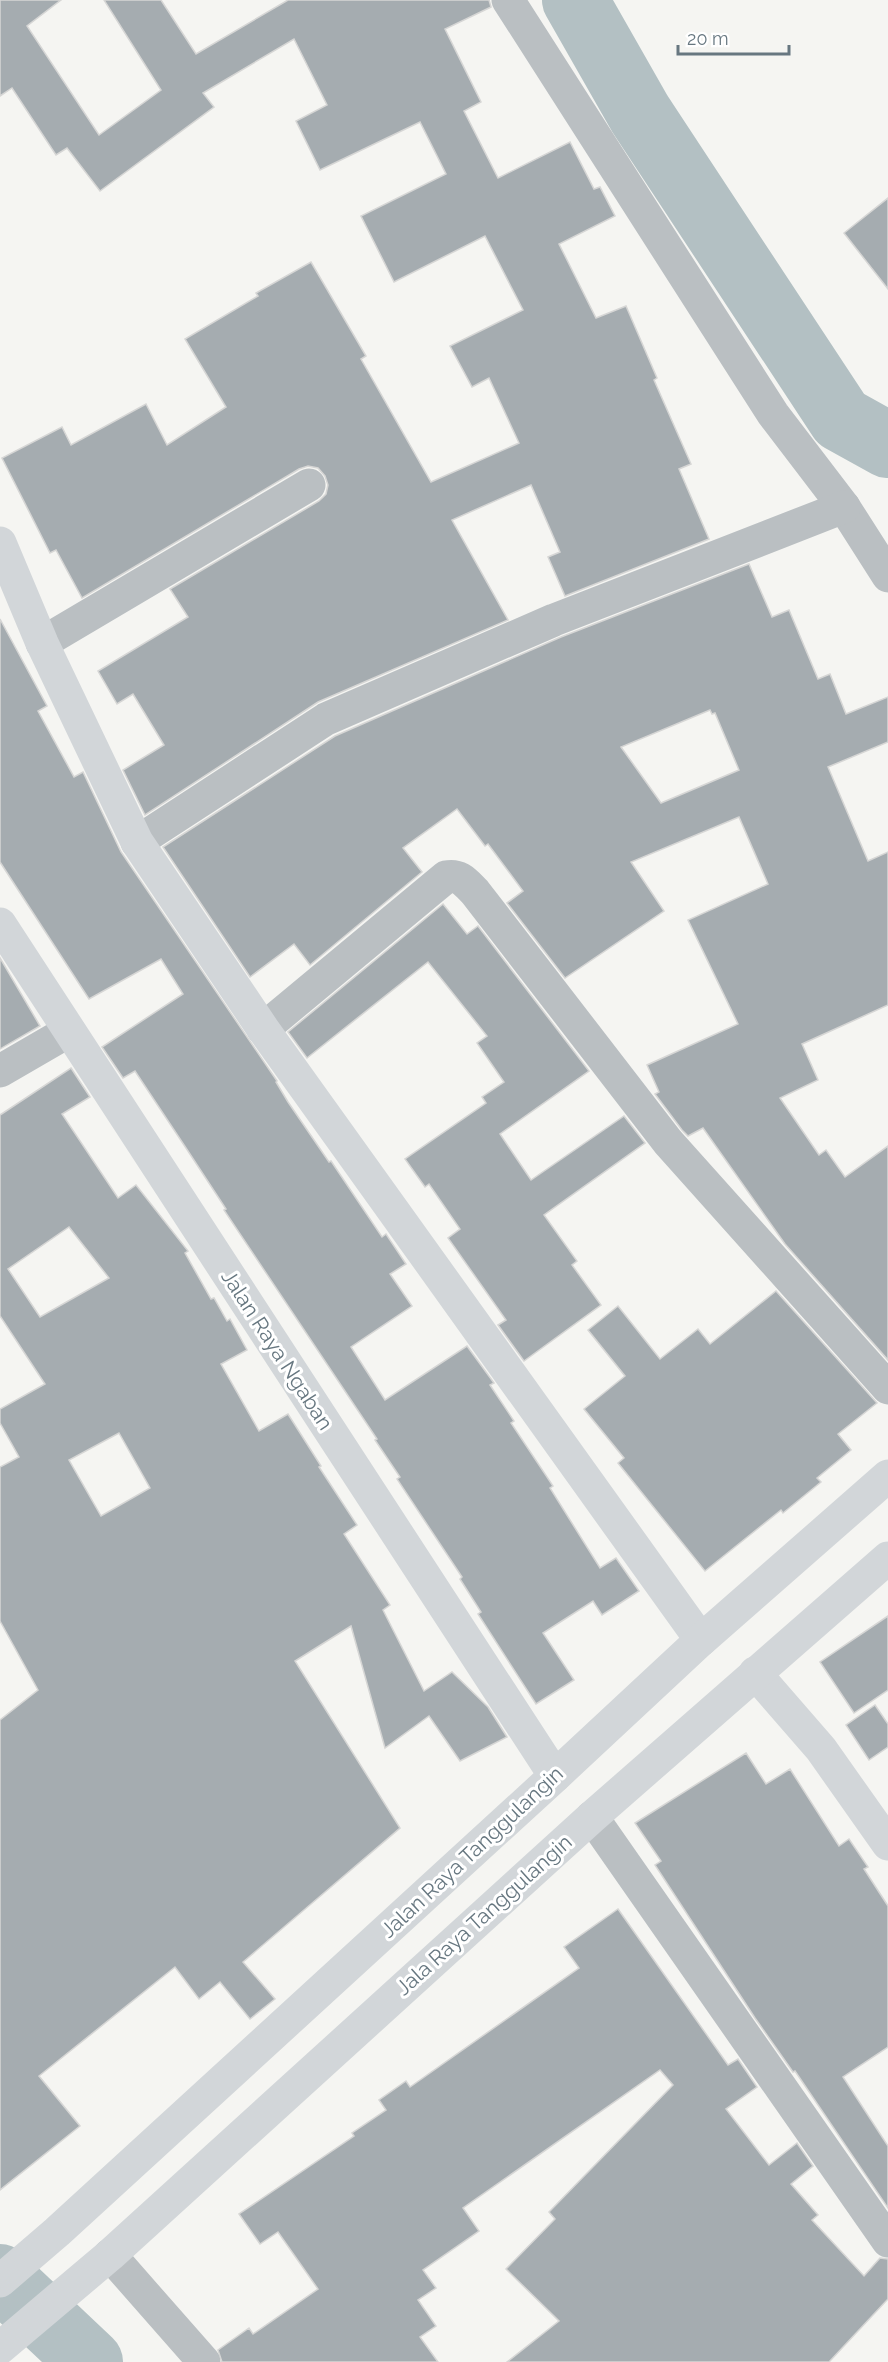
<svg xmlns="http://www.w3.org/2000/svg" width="888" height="2362" font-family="Raleway,sans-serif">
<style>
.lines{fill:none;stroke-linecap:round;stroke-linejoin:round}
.river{stroke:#b3c0c3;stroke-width:66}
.building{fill:#a5acb0;stroke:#d6d6d5;stroke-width:1.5;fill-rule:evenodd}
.street{stroke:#babfc2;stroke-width:33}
.secondary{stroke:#d2d6d9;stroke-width:33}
.highway{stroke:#d2d6d9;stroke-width:33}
.labels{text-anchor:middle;stroke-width:6;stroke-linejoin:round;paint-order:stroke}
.street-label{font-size:21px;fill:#677780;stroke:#fff}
</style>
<rect width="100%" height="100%" fill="#f5f5f2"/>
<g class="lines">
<!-- river -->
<g class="river">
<polyline points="575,0 640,114 841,419 888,445"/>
<polyline points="0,2277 90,2362"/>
</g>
</g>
<!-- building -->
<g class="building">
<polygon points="0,0 61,0 27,26 99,135 161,90 104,0 161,0 196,54 288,0 489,0 491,7 445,29 481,102 464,111 498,178 570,142 594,189 600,187 615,216 559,244 596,318 626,306 657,378 654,380 691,464 679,469 709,539 565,596 548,557 560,552 531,485 452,520 508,620 318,702 145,815 123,770 164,745 133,694 117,704 98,671 188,617 170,589 319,501 326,494 328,485 325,476 318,468 308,466 299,469 82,598 56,550 50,553 2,458 62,427 71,445 146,404 167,445 226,407 185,339 258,296 256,293 311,262 366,356 361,359 431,482 519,443 489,378 472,387 450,346 523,310 485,236 394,282 361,216 446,174 420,122 320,170 296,121 327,105 294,39 203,93 214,107 100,191 67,148 56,155 12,88 0,96"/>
<polygon points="888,198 888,289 844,233"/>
<path d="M749 564 772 617 789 610 818 679 830 674 846 714 888 697V742L828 767 868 861 888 852V1005L802 1044 818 1080 780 1098 819 1155 826 1150 845 1177 888 1146V1360L785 1244 703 1128 688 1136 682 1130 655 1094 659 1092 647 1065 738 1024 688 920 768 884 739 817 631 862 664 911 565 978 507 903 523 891 488 844 485 846 457 809 403 848 422 872 310 965 294 944 250 977 163 847 335 736 561 637ZM710 710 712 714 715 713 739 770 661 803 621 747Z"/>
<polygon points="0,619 47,706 38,711 74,777 83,772 121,852 277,1081 276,1082 288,1102 329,1162 331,1161 382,1237 386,1234 406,1264 390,1274 412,1306 351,1347 385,1400 467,1346 494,1383 490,1385 514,1421 511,1423 553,1486 550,1488 600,1568 616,1558 639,1591 602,1615 593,1601 543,1633 574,1680 536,1704 478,1614 481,1612 460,1579 462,1577 397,1479 400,1477 375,1440 377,1439 224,1210 226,1209 186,1148 135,1071 123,1078 102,1047 183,994 161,959 89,999 0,862"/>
<polygon points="443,904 467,934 478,926 589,1071 500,1134 531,1180 624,1116 645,1143 544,1215 577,1261 572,1265 601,1305 524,1361 498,1325 506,1320 448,1238 460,1229 429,1184 425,1187 405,1159 486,1103 482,1097 504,1082 477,1043 487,1036 428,962 307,1058 288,1032"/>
<polygon points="0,958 40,1026 0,1049"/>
<path d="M71 1068 90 1097 62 1114 118 1198 136 1185 188 1251 185 1253 211 1299 214 1298 227 1321 230 1319 247 1350 221 1364 259 1431 288 1414 321 1466 319 1467 357 1525 344 1534 390 1605 383 1610 424 1691 452 1672 488 1707 507 1737 460 1761 429 1716 385 1748 351 1626 295 1661 400 1828 243 1962 275 1999 250 2019 220 1982 199 1999 175 1967 39 2076 80 2126 0 2190V1720L38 1690 0 1621V1467L19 1457 0 1423V1409L45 1384 0 1316V1115ZM69 1227 109 1278 40 1317 8 1269ZM119 1433 150 1488 101 1516 69 1460Z"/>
<polygon points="776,1291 877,1403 838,1434 851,1450 817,1478 821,1482 783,1513 781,1510 705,1571 618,1463 624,1458 584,1409 625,1376 588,1330 618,1306 660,1359 698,1329 710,1344"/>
<polygon points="888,1616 888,1690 854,1713 820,1662"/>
<polygon points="875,1705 888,1724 888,1747 869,1760 846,1725"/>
<polygon points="746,1753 766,1784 790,1769 839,1846 849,1839 868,1867 864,1869 888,1906 888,2047 843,2077 888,2146 888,2208 795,2071 793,2072 755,2018 655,1865 661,1861 635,1823"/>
<polygon points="618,1909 728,2065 738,2059 757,2087 726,2109 769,2165 797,2143 813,2166 791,2184 818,2215 812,2220 864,2276 880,2258 888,2259 888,2299 829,2362 507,2362 559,2321 506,2269 555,2219 549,2212 673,2085 660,2070 463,2208 479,2231 423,2270 436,2288 418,2300 436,2326 420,2337 438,2362 222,2362 218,2350 249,2328 253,2334 318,2289 278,2232 260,2244 239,2214 354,2136 352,2133 386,2110 379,2100 406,2081 410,2087 579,1968 564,1947"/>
</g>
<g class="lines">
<!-- street -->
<g class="street">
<polyline points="508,0 773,414 844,507 888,576"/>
<polyline points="42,643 309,485"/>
<polyline points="137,842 326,719 554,620 844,507"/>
<path d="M263 1029 446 877C460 874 466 883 475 892L668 1142 888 1388"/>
<polyline points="0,1071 69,1031"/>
<polyline points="592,1817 888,2241"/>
<polyline points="110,2255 204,2362"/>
</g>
<!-- secondary -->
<g class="secondary">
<polyline points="0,543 42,643 137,842 263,1029 701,1640"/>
<polyline points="0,924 555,1776"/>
<polyline points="755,1673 821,1749 888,1844"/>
</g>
<!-- highway -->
<g class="highway">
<polyline points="0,2281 57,2232 555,1776 701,1640 888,1476"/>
<polyline points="0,2348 110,2255 592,1817 888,1558"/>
</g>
</g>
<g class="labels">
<!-- street labels -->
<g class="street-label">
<text transform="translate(277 1350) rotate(57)" y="7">Jalan Raya Ngaban</text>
<text transform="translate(472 1852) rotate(-43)" y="7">Jalan Raya Tanggulangin</text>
<text transform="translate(484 1915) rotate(-42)" y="7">Jala Raya Tanggulangin</text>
</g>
</g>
<!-- scale -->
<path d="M678 45v9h111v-9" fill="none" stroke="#677780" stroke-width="3"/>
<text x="687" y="45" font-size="18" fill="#677780" stroke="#ffffff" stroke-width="4.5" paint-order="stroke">20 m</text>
</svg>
